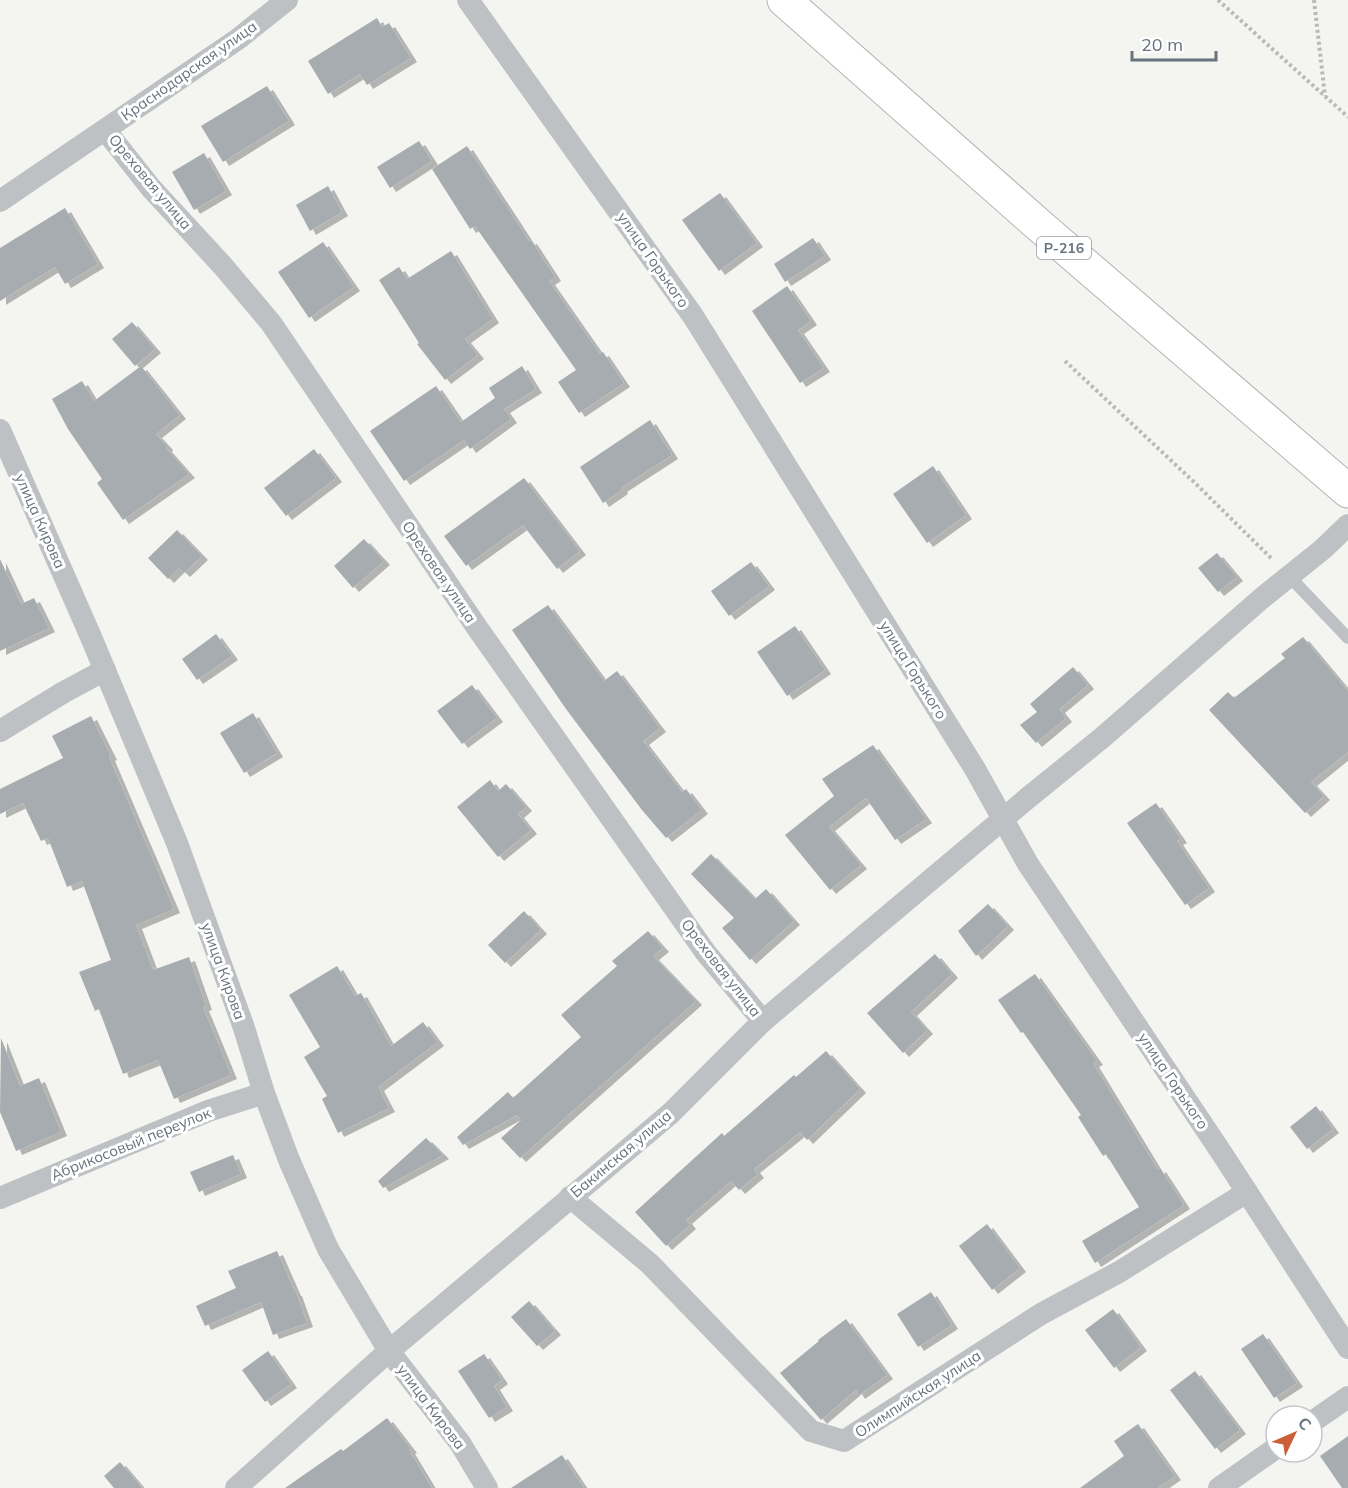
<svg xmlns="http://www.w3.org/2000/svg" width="1348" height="1488" font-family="Mulish,sans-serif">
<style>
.building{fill:#a6acb0;filter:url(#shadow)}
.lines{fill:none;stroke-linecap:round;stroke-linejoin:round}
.highway-casing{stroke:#b1b4b6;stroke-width:35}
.path{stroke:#b7babc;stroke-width:4;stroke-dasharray:3 3;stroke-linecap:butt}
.lane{stroke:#bec1c4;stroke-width:12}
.street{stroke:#bec1c4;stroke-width:22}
.highway{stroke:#fff;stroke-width:33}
.labels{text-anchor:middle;stroke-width:6;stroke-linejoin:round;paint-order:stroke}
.shield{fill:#fff;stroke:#959da5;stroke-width:1.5}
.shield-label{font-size:14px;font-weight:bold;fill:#67737e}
.street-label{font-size:15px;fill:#67737e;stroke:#fff}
</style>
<defs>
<filter id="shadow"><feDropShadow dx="6" dy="4" stdDeviation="0" flood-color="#0004"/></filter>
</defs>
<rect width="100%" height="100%" fill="#f4f4f1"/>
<!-- building -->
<g class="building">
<polygon points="377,18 382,27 389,23 411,58 367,85 360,74 328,94 308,61"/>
<polygon points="267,86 289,121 223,162 201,126"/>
<polygon points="419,141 432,161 390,188 377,167"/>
<polygon points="467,146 529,241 531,240 555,277 549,281 600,354 603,352 624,383 579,413 558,382 576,370 475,226 470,229 432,169"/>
<polygon points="204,153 226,191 194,210 172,172"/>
<polygon points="328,186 342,212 310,231 296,205"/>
<polygon points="720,193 757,243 719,271 682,220"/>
<polygon points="65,208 98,264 65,284 55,267 0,301 0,248"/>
<polygon points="813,238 825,256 785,282 774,264"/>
<polygon points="323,242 354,287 309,318 278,272"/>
<polygon points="451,251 493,319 465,339 478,355 445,380 417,344 419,343 379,280 399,267 407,279"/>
<polygon points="787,286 811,321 798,330 824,368 800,383 752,311"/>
<polygon points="132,322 155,349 135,366 112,339"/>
<polygon points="141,366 180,415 156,434 167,446 166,448 189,474 123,520 97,483 102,479 68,429 52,399 82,381 94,401"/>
<polygon points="522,366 536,389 504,409 511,419 470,449 464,440 404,481 370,431 436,386 461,422 495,398 489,388"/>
<polygon points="650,420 672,455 621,488 622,490 603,503 580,467"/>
<polygon points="314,449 336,478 286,516 264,488"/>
<polygon points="933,466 966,515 927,543 893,494"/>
<polygon points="524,478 580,551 557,569 523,525 466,566 444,536"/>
<polygon points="177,530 202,556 184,573 179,568 168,579 148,558"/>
<polygon points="364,539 384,561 353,588 334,566"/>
<polygon points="1217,553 1237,577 1218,592 1198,568"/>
<polygon points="0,559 21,604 34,598 49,628 0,651"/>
<polygon points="751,562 769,586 729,616 711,591"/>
<polygon points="548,605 604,681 617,671 660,728 643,741 682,792 686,789 702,810 666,838 642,810 566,709 512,630"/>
<polygon points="795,626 825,670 787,696 757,652"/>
<polygon points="216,634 232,656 197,680 182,659"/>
<polygon points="1303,637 1348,691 1348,752 1311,782 1324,796 1305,813 1209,710 1228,692 1234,698 1285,658 1281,654"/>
<polygon points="1073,667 1088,685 1059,709 1066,718 1036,743 1020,725 1037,712 1030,704"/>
<polygon points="472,685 497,718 462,744 437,711"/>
<polygon points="253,713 277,753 244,773 220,733"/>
<polygon points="91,716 111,756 109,757 174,909 136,925 153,970 189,957 206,1006 203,1007 231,1075 174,1099 158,1060 123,1074 99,1009 95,1011 79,972 111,960 82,881 67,887 48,838 41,841 23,803 0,814 0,789 63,758 52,736"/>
<polygon points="873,745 926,819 895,840 866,798 829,827 861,865 830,890 785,835 834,796 822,779"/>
<polygon points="490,780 498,791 506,784 526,807 518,814 531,830 498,857 457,807"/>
<polygon points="1156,803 1181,839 1177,841 1209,888 1185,905 1127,823"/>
<polygon points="711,854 755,899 766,889 794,921 750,960 722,928 734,918 691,874"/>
<polygon points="988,904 1008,926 976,956 958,931"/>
<polygon points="524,911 541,930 505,963 488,945"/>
<polygon points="648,931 663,948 653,956 696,1001 520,1158 501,1138 521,1120 517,1115 463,1145 457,1137 508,1092 513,1098 581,1037 561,1015 617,966 612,961"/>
<polygon points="935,954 952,974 911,1012 927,1030 903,1053 867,1013"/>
<polygon points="337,966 355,996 361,993 391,1046 423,1022 438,1042 378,1087 389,1108 338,1133 322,1099 327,1096 304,1057 320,1047 289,995"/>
<polygon points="1035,974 1097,1061 1093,1063 1158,1170 1160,1168 1184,1205 1095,1263 1082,1241 1139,1207 1106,1154 1103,1156 1078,1117 1081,1115 1023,1032 1021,1033 998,1000"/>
<polygon points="1,1038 20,1086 39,1078 61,1132 16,1151 0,1112"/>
<polygon points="826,1051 860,1089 807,1140 800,1132 754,1169 758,1174 739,1190 731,1181 686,1220 690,1225 666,1246 635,1212 722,1133 724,1136 794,1075 796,1077"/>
<polygon points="1316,1106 1333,1129 1307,1149 1290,1127"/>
<polygon points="426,1138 443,1155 383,1188 378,1181"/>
<polygon points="233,1155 241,1174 199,1192 190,1172"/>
<polygon points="987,1224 1020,1268 992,1290 959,1246"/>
<polygon points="277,1251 295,1292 296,1292 307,1323 273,1335 261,1302 205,1326 196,1306 236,1288 228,1271"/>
<polygon points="931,1292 952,1325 918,1347 897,1314"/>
<polygon points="529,1301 555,1331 537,1346 511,1317"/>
<polygon points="1113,1309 1141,1347 1114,1368 1085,1330"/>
<polygon points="846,1319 887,1375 859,1395 856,1390 821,1420 780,1373 819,1341 818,1340"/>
<polygon points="1263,1334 1297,1383 1274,1398 1241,1349"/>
<polygon points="268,1351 291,1384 265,1402 242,1370"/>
<polygon points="484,1354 502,1380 494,1386 507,1407 489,1418 458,1371"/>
<polygon points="1195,1371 1240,1430 1215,1449 1170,1390"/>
<polygon points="387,1418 411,1449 409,1450 432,1488 285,1488 341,1449 343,1451"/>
<polygon points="1138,1424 1175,1476 1158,1488 1080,1488 1124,1456 1114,1441"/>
<polygon points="1348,1436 1348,1488 1342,1488 1320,1456"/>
<polygon points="562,1455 584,1488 511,1488"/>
<polygon points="120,1462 142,1488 114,1488 104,1476"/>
</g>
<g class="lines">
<!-- highway casing -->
<g class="highway-casing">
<polyline id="highway" points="784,0 1041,227 1348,491"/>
</g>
<!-- path -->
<g class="path">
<polyline points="1218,0 1348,117"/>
<polyline points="1314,0 1325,96"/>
<polyline points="1065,361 1194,482 1273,560"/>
</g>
<!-- lane -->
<polyline class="lane" points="1289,576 1348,638"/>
<!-- street -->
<g class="street">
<polyline points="468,0 693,316 975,769 1028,864 1221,1152 1348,1348"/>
<polyline points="106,131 151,188 222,265 271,323 478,629 706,953 763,1021"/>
<polyline points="0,201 238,39 287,0"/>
<polyline points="0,430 91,637 177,843 243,1025 264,1093 289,1160 328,1249 389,1351 460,1443 487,1488"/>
<polyline points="0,731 64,692 105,670"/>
<polyline points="570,1197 650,1264 811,1431 844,1441 1041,1314 1119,1272 1247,1192"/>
<polyline points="0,1198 208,1111 264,1093"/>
<polyline points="1312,1422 1348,1397"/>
<polyline points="236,1488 389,1351 671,1113 763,1021 1029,797 1103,737 1262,598 1323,549 1348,525"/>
<polyline points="1219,1488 1276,1448"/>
</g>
<!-- highway -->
<use href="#highway" class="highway"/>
</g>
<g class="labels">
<!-- shield labels -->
<rect class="shield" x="1037" y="237" width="54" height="22" rx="4.5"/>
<g class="shield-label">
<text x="1064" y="253">Р-216</text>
</g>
<!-- street labels -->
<g class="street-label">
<text transform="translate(189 71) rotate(-35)" y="5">Краснодарская улица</text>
<text transform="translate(150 182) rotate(50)" y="5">Ореховая улица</text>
<text transform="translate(653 260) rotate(55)" y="5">улица Горького</text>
<text transform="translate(40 521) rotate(66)" y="5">улица Кирова</text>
<text transform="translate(439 572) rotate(56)" y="5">Ореховая улица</text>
<text transform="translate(913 670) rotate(58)" y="5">улица Горького</text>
<text transform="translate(721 968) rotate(52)" y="5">Ореховая улица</text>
<text transform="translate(223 971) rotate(70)" y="5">улица Кирова</text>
<text transform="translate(1173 1081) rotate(56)" y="5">улица Горького</text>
<text transform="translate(131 1144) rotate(-22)" y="5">Абрикосовый переулок</text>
<text transform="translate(621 1154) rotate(-40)" y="5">Бакинская улица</text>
<text transform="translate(918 1394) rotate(-33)" y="5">Олимпийская улица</text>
<text transform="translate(431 1407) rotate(53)" y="5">улица Кирова</text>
</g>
</g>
<!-- north arrow -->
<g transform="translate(1294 1434) rotate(46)"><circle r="28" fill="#ffffff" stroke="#c2c7cb" stroke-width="1.5"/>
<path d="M0-4.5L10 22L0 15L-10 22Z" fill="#cc6139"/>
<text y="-9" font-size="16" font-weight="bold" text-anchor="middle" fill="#67737e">С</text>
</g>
<!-- scale -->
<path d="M1132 51v9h84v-9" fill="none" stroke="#67737e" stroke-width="3"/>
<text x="1141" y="51" font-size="18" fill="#67737e" stroke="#ffffff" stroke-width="4.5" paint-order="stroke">20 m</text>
</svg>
